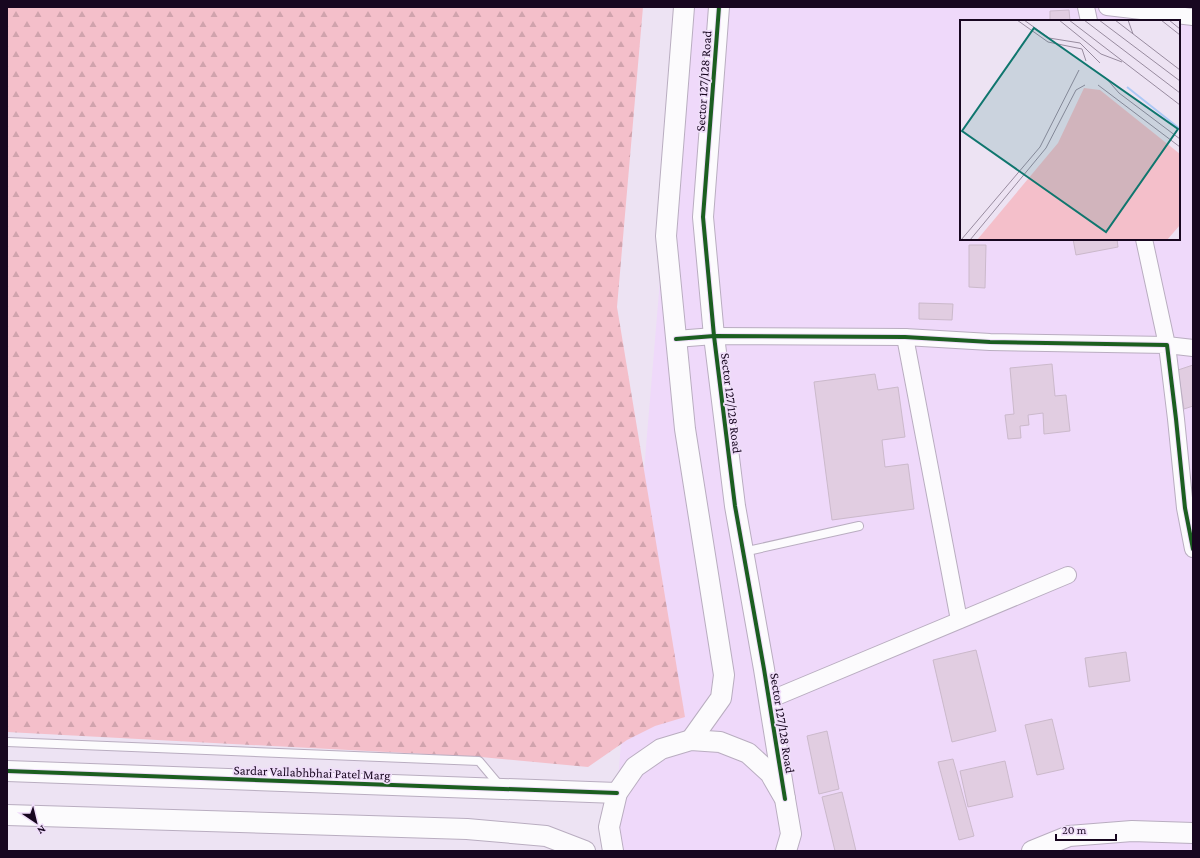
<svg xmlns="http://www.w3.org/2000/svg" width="1200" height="858" font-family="'Crimson Pro',serif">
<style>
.built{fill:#efd9fa;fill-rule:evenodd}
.forest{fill:url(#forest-firs)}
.building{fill:#e1cde1;stroke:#cbb9cb}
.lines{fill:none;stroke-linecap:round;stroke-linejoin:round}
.service-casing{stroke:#b9adc0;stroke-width:10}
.minor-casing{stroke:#b9adc0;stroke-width:18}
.tertiary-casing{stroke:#b9adc0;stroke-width:22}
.service{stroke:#fcfbfd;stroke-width:8}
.minor{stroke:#fcfbfd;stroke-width:16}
.tertiary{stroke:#fcfbfd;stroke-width:20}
.cycleway-casing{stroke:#efddf9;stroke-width:6}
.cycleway{stroke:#1b5e20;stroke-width:4}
.labels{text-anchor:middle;stroke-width:3.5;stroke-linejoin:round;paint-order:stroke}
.street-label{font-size:13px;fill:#180720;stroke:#efddf9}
.inset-river{fill:none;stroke:#adc9f6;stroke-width:2}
.inset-road{fill:none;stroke:#988b9f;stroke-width:1}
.view{fill:#0f766e;fill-opacity:0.15;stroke:#0f766e;stroke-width:2}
.inset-edge{fill:none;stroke:#180720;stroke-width:2}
</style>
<defs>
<pattern id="forest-firs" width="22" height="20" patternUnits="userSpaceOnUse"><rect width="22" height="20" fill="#f4bfca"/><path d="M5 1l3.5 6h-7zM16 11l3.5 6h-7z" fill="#d0a3ad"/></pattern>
</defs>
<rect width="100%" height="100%" fill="#ede3f3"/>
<!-- built -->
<path class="built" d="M683 7H1193V851H612ZM961 21H1179V239H961Z"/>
<!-- forest -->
<polygon class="forest" points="7,7 643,7 617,307 685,717 655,726 627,740 588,767 481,757 7,732"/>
<!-- building -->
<g class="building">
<polygon points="1069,10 1070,21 1050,21 1050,11"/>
<polygon points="1073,239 1117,239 1118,247 1076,255"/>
<polygon points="969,245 986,245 985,288 969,287"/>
<polygon points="919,303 953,304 952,320 919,319"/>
<polygon points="1052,364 1055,396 1066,395 1070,431 1044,434 1043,413 1028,415 1029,425 1020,426 1021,438 1008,439 1005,415 1014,414 1010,368"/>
<polygon points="1193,365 1193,406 1184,409 1178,370"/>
<polygon points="875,374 878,390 898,387 905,437 882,440 885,467 908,464 914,509 832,520 814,382"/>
<polygon points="976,650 996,731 952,742 933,660"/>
<polygon points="1126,652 1130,681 1089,687 1085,658"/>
<polygon points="1052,719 1064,769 1037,775 1025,725"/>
<polygon points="827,731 839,789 819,794 807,736"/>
<polygon points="953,759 974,836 959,840 938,762"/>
<polygon points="1005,761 1013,797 968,807 960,771"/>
<polygon points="842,792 856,851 835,851 822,797"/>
</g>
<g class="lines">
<!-- service casing -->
<g class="service-casing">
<g id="service">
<polyline points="743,552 859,526"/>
<polyline points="7,742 479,761 500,786"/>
</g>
</g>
<!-- minor casing -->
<g class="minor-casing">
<g id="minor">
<polyline points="1086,7 1089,21"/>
<polyline points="1107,7 1193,17"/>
<polyline points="1144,239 1167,345 1193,348"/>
<polyline points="905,337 959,620"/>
<polyline points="676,339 714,336 905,337 990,342 1167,345 1176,419 1185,508 1193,549"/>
<polyline points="769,700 1068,575"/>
</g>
</g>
<!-- tertiary casing -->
<g class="tertiary-casing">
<g id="tertiary">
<polyline points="684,7 666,236 685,429 724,675 721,698 691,740"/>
<polyline points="719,7 703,217 714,336 735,506 764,669 785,799"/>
<polyline points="7,771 617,793"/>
<polyline points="7,815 467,829 546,836 585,851"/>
<polyline points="613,851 609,827 617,793 635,767 661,749 691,740 720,742 748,753 770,773 785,799 791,834 786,851"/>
<polyline points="1032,851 1069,836 1132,831 1193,833"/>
</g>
</g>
<!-- service -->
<use href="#service" class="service"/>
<!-- minor -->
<use href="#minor" class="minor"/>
<!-- tertiary -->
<use href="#tertiary" class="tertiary"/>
<!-- cycleway casing -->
<g class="cycleway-casing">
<g id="cycleway">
<polyline points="719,7 703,217 714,336 735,506 764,669 785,799"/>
<polyline points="676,339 714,336 905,337 990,342 1167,345 1176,419 1185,508 1193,549"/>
<polyline points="7,771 617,793"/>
</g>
</g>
<!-- cycleway -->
<use href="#cycleway" class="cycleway"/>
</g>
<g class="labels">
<!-- street labels -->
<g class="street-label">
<text transform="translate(703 81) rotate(-86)" y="5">Sector 127/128 Road</text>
<text transform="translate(732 403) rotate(83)" y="5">Sector 127/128 Road</text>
<text transform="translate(783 723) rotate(81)" y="5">Sector 127/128 Road</text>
<text transform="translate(312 772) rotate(2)" y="5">Sardar Vallabhbhai Patel Marg</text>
</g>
</g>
<!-- overview -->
<g transform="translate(960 20)">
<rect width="220" height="220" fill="#ede3f3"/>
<path d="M124 68 140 70 220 134V205L207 220H17L98 123Z" fill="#f4bfca"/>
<path class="inset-river" d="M167 67 220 109"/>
<path class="inset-road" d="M57 0 88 22 122 29 126 41M64 0 89 18 120 23 140 43M99 0 141 34 162 42M109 0 220 85M124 0 220 73M139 0 220 61M155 0 220 50M168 0 173 14M201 0 220 15M209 0 220 9M145 57 159 73 220 119M138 65 220 127M1 220 80 127 119 50M10 220 86 128 116 70 125 65"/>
<path class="view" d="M74 8 218 109 146 212 2 111Z"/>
<rect width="220" height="220" class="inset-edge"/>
</g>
<!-- border -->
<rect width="1200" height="858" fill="none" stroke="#180720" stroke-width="16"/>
<!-- north arrow -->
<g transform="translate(36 822) rotate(145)" stroke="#efddf9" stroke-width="3" paint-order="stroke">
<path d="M0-3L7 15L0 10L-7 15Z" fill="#180720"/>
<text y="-6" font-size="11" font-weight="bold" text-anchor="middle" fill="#180720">N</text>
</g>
<!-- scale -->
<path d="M1056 834v6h60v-6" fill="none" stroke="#180720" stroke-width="2"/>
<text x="1062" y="834" font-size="12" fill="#180720" stroke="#efddf9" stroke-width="3" paint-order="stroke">20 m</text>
</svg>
